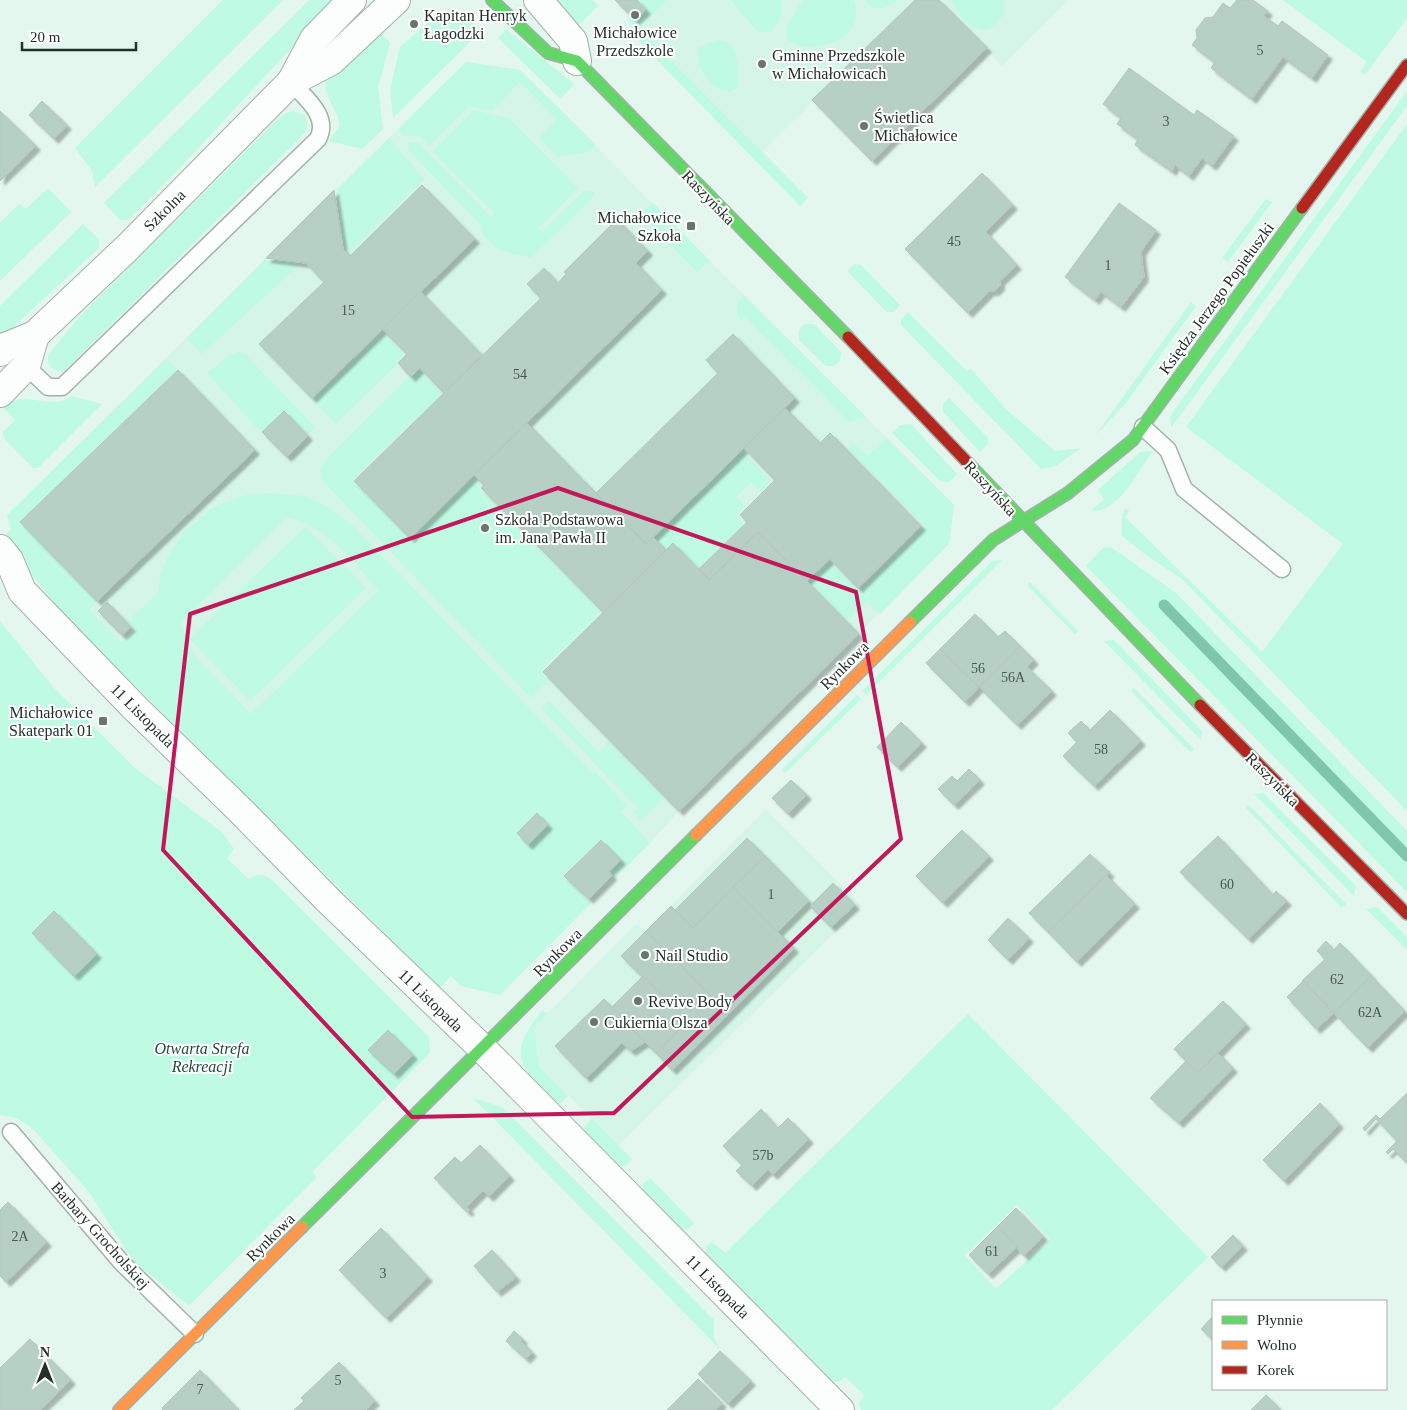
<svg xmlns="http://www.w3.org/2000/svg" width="1407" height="1410" font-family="Georgia,serif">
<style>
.built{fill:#d5f5e7}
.green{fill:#bffae2;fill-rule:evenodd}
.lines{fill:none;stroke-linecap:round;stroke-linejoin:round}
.stream{stroke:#7fc6ab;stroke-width:11}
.building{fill:#b6d0c5;stroke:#b6c5be;filter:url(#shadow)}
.lane-casing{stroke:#a3b1aa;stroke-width:19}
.street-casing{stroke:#a3b1aa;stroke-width:30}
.fast-casing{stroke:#a3b1aa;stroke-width:14}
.slow-casing{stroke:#a3b1aa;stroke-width:14}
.jam-casing{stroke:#a3b1aa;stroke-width:14}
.lane{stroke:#fbfefc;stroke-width:16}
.street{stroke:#fbfefc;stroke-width:28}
.fast{stroke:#63d668;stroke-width:11}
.slow{stroke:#ff974d;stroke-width:11}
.jam{stroke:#b3261e;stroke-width:11}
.marked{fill:none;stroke:#c2185b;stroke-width:4;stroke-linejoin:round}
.poi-dot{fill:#67766f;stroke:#fff;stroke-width:2}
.labels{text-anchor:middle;stroke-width:4;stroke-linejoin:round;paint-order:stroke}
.number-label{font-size:14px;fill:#485851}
.poi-label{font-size:16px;fill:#23302a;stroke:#fff;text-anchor:start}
.street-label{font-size:16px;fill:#23302a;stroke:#fff}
.park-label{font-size:16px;font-style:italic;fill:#224a3b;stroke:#fff}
</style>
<defs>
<filter id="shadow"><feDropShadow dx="4.5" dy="4.5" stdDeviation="1" flood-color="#0004"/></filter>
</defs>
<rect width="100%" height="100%" fill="#e4f7ee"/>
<!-- built -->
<g class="built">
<polygon points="667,0 915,0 762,152 639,28"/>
<polygon points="939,0 1069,0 1002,66"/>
<polygon points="466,62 520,70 954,505 949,544 677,813 650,843 500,995 461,986 21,541 22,501 266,258"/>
<polygon points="766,809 862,906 618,1146 539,1066 534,1027 636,924 646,931"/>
</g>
<!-- green -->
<g class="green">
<polygon points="223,0 283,0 95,187 92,171 75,148"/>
<polygon points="309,0 336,0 176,172 128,220 120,220 104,203"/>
<polygon points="550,0 593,0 598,6 577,27"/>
<polygon points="637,0 667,0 639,28 808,198 800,206 643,46 627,19 630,16 635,20 646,10"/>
<path d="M731 0H781C784 10 779 25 771 31L760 32 753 27Z"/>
<path d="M803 0H853C872 44 799 58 786 37V27Z"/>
<path d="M866 0H897C887 8 874 14 866 0Z"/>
<path d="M952 0H1003C1005 7 1004 13 1000 19 986 43 958 21 952 0Z"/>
<polygon points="1283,0 1407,0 1407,18 1365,75 1360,72 1367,62"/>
<polygon points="435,17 469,19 481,31 393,118 390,90 400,47"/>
<polygon points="506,29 574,84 560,99 498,38"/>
<path d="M378 30 390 43 378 87 383 129 362 149 329 141 340 125C337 107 324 99 325 78Z"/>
<path d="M718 40 730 43C739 56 739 72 738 87L731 92C712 92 691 63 700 46Z"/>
<polygon points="466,62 520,70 596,145 588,152 558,157 539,138 557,120 520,82 492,111 469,106 429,146 420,136 404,135 399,129"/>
<polygon points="1407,91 1407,106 1171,428 1170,416"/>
<polygon points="474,110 510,119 578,188 538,228 542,232 584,191 594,192 591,199 531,258 499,250 483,235 482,226 409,151 408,142 418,142 491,217 495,213 433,151"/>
<path d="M293 111 305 115C308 123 308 129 302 136L65 370C53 373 45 365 49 354L79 317 275 122 286 113Z"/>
<polygon points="1407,124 1407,811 1182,579 1146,555 1122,536 1122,516 1125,508 1129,511 1125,517 1262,652 1343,544 1186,427"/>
<polygon points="389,138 424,179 350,252 345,247 337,190"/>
<polygon points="48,188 71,212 0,281 0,223 19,204 26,209"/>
<polygon points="1266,199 1272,202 1228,262 1222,258"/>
<polygon points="653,203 709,260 697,272 641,215"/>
<polygon points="83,224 99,239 99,248 0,339 0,306"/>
<polygon points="265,260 299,265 202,354 187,338"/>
<polygon points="854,264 861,265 900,305 894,312 887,312 847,271"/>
<path d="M743 295 866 417 849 422 745 317 741 321C733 311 738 305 743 295Z"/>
<polygon points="1191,302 1196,306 1125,404 1095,436"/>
<polygon points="908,312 967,371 970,368 1007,410 1055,451 1081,448 1056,466 1041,469 901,325 901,319"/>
<polygon points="805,324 814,324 841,352 840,361 834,366 826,366 799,340 799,330"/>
<polygon points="383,332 404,354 397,361 397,364 336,424 313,400"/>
<polygon points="239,352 245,354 315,427 308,435 284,410 261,432 207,373 230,355"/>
<path d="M166 359 178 370 21 522 97 601 89 610 122 643 136 630 128 621 157 594 161 574 167 558 183 533 212 508 228 501 250 494 272 493 305 496 327 506 354 527 593 774 595 772 627 806 621 811 650 843 615 878 609 872 621 860 601 839 563 875 591 903 500 995 461 986 451 976 440 988 67 618 2 539 11 529 7 515ZM287 517C328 526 352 561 379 590L251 714 197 659 188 642 181 622ZM537 813 548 825 528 845 517 832Z"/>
<polygon points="419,370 442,394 352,480 410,540 474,478 481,485 479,488 600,612 540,671 548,681 531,698 322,480 321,469 326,459 410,376 411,377"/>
<path d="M72 396 102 404 38 468H33L4 438 3 432 15 420 3 407C28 388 47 412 72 396Z"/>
<polygon points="949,398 988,438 988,444 980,452 943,412 943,404"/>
<polygon points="911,424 957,474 949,482 941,482 892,433 900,425"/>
<polygon points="886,438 954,505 949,544 880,614 867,601 847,620 809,582 830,562 859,591 925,526 848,448 853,443 867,456"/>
<polygon points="742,451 770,480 762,492 751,482 736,497 745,506 736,515 744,524 699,568 673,543 666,549 654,537"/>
<path d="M1153 451C1139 470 1119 511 1094 511L1092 509 1104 500 1098 490 1140 452Z"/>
<polygon points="305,527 366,588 250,701 190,639"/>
<polygon points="1104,547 1111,547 1176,593 1407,831 1407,892 1086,566"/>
<polygon points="1002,560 866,695 862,691 992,561"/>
<polygon points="1030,582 1078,631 1075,634 1027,585"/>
<path d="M0 621 54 688 135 768 222 832 234 849 227 858 248 879C258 874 263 874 272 880L429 1037 430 1051 427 1056 320 1164 312 1172 317 1177 189 1306 134 1262 89 1192 34 1130 17 1118 0 1115Z"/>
<polygon points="1114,640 1202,731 1201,740 1104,641"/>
<polygon points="1134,688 1194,749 1190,752 1131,691"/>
<polygon points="857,695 861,699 785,773 782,770"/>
<polygon points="549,701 599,753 609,742 664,798 641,820 634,812 638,808 542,709"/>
<polygon points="1263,793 1356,886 1354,896 1254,794"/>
<polygon points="1249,805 1346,904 1342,908 1246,808"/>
<polygon points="1377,907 1407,937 1407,950 1366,909"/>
<path d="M543 1010 547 1014 534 1027 539 1066 568 1096 561 1103H555C520 1067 505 1055 543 1010Z"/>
<path d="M968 1014 1208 1257 1052 1410H861L859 1402 865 1396 845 1377 839 1382 833 1381 705 1253 706 1247 712 1242 725 1253ZM1017 1205 1050 1239 996 1289 965 1255Z"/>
<polygon points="473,1098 502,1107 714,1320 714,1338 720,1349"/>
<polygon points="592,1119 632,1159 625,1166 619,1166 585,1133 584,1127"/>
<polygon points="650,1178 694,1223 688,1229 682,1230 643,1190 643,1184"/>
</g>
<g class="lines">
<!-- stream -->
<polyline class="stream" points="1164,605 1407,856"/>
</g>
<!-- building -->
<g class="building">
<polygon points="615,0 637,0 646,10 635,20"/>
<polygon points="915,0 939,0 987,48 872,161 812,100"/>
<polygon points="1237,0 1253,0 1268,11 1264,16 1278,26 1282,21 1328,55 1312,78 1283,57 1252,99 1211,68 1215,62 1192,45 1197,38 1196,30 1205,18 1213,17 1223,3 1230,8"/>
<polygon points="1129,68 1194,115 1197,110 1234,136 1212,166 1202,158 1189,176 1175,165 1172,171 1135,145 1138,139 1117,124 1121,118 1103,104"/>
<polygon points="42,101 67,125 54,139 29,115"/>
<polygon points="0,111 36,146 0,181"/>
<polygon points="982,173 1013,205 986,232 1017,265 1000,281 1000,286 995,291 990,291 968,313 905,249"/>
<polygon points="422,185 475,239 312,398 259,344 324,282 306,263 266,258 334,190 343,249 350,256"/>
<polygon points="1119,203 1156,230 1141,252 1144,277 1121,307 1101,292 1095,300 1065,277"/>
<polygon points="617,219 648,251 636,263 662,290 410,538 354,481 541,298 527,284 544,268 558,283 566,274 564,272"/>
<polygon points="420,291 482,355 444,393 420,368 411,377 398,363 407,354 382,329"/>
<polygon points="733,334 795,398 646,544 596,493 718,373 706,360"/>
<polygon points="178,370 255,450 97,601 20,522"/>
<polygon points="785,408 820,443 830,433 921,526 858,588 830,559 806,581 758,532 709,580 699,569 747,522 740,515 775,480 744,448"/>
<polygon points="284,411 308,436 287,457 262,432"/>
<polygon points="527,423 646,544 653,537 667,551 604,613 481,488 484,485 474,475"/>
<polygon points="758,532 859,634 679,811 543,672 673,543 709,580"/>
<polygon points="107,602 131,627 122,635 98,611"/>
<polygon points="975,614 998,637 1005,631 1020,646 979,687 940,649"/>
<polygon points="1020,646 1034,660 1027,667 1052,691 1017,725 979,687"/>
<polygon points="940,649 979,687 965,702 926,663"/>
<polygon points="1110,710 1141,741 1094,786 1063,756 1077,742 1068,733 1081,721 1090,730"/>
<polygon points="901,722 922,743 897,767 877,747"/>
<polygon points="969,769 980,780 954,805 938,789 952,776 957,781"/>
<polygon points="791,780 807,795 788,814 772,798"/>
<polygon points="537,813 548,825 528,845 517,833"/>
<polygon points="962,830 989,856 943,903 916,876"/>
<polygon points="1218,836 1273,895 1276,891 1287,901 1248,939 1180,872"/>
<polygon points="747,838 765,856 693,928 675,910"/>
<polygon points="601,840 621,860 609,871 612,876 589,899 564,876"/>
<polygon points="1090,854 1109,872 1048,932 1029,913"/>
<polygon points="765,856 809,901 778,932 733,887"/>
<polygon points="1110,871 1107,876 1135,904 1077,962 1048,932"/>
<polygon points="833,883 855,905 831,927 810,906"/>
<polygon points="733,887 794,948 729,1014 646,931 671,906 693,928"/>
<polygon points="54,911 97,954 74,976 32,933"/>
<polygon points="1008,918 1029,938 1008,960 988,940"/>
<polygon points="646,931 729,1014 672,1070 656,1053 688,1021 621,956"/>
<polygon points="1326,941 1334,950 1340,943 1372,976 1334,1013 1302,981 1325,959 1317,951"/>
<polygon points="643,976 688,1021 656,1053 611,1008"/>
<polygon points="1371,976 1405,1011 1368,1048 1334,1013"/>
<polygon points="1303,981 1334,1013 1316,1029 1287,997"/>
<polygon points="604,999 645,1042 631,1051 622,1043 586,1078 555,1046"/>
<polygon points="1223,1001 1246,1024 1198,1073 1174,1049"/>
<polygon points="388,1030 413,1055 394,1074 368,1050"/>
<polygon points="1218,1053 1233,1068 1179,1123 1150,1098 1186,1061 1198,1073"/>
<polygon points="1407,1093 1407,1163 1393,1149 1388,1154 1386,1152 1397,1141 1376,1119 1365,1131 1363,1128 1376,1115 1380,1119"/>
<polygon points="1320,1103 1339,1124 1284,1181 1263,1160"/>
<polygon points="761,1109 778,1128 788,1118 809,1139 773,1175 768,1170 752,1186 736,1171 742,1165 723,1146"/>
<polygon points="480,1145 510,1176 489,1197 483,1191 467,1207 470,1210 467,1212 434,1178 455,1157 461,1163"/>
<polygon points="8,1202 47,1242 6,1282 0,1276 0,1210"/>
<polygon points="1016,1208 1043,1236 1024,1256 998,1226"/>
<polygon points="998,1226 1017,1247 988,1274 969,1255"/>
<polygon points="381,1228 428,1277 386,1318 339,1270"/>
<polygon points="1233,1235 1243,1246 1221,1267 1211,1257"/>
<polygon points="492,1250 516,1277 497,1292 474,1266"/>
<polygon points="1213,1316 1213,1340 1201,1329"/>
<polygon points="514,1331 523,1339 521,1341 532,1352 526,1359 506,1341"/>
<polygon points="30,1339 71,1380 40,1410 0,1410 0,1368"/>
<polygon points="720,1351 751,1381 728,1404 698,1374"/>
<polygon points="339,1362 375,1401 365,1410 294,1410 304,1401 301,1398"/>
<polygon points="200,1370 239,1410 163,1410 162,1408"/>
<polygon points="698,1379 722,1403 716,1410 667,1410"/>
<polygon points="1266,1395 1281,1410 1251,1410"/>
</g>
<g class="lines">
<!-- lane casing -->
<g class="lane-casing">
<g id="lane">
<path d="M26 366 48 387H62L318 139C330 116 305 98 291 82"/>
<polyline points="1143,427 1168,450 1184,489 1282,569"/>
<polyline points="11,1132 122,1263 195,1334"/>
</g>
</g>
<!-- street casing -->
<g class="street-casing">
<g id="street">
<polyline points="538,0 573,41 577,61"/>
<polyline points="291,82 331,61 396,0"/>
<polyline points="0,352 5,347 35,335 127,248 291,82 314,39 352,0"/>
<polyline points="0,393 26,366 35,335"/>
<polyline points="0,549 9,560 22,591 135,708 240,810 328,900 483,1049 840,1410"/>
</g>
</g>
<!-- fast casing -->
<g class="fast-casing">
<g id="fast">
<polyline points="492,0 548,53 577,61 848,337"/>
<polyline points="968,463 1200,705"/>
<polyline points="910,622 993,540 1068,493 1133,440 1302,208"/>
<polyline points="302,1227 696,835"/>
</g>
</g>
<!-- slow casing -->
<g class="slow-casing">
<g id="slow">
<polyline points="696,835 910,622"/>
<polyline points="119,1410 302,1227"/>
</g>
</g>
<!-- jam casing -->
<g class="jam-casing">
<g id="jam">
<polyline points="1302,208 1407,65"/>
<polyline points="848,337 968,463"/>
<polyline points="1200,705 1407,914"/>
</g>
</g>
<!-- lane -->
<use href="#lane" class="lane"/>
<!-- street -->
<use href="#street" class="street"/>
<!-- fast -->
<use href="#fast" class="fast"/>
<!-- slow -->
<use href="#slow" class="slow"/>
<!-- jam -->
<use href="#jam" class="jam"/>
</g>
<!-- marked area -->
<path class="marked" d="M558 488 856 592 901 839 614 1113 412 1117 163 850 190 614Z"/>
<!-- markers -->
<g class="poi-dot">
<circle cx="635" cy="15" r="5"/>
<circle cx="414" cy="24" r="5"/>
<circle cx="762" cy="64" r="5"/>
<circle cx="864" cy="126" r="5"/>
<rect x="686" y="221" width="10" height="10" rx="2.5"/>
<circle cx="485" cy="528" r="5"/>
<rect x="98" y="716" width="10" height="10" rx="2.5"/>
<circle cx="645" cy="955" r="5"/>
<circle cx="638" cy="1001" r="5"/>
<circle cx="594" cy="1022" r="5"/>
</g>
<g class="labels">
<!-- number labels -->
<g class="number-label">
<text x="1260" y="55">5</text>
<text x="1166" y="126">3</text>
<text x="954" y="246">45</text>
<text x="1108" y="270">1</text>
<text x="348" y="315">15</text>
<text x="520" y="379">54</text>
<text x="978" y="673">56</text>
<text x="1013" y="682">56A</text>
<text x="1101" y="754">58</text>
<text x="1227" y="889">60</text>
<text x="771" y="899">1</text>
<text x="1337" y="984">62</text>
<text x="1370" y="1017">62A</text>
<text x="763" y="1160">57b</text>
<text x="20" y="1241">2A</text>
<text x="992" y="1256">61</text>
<text x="383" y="1278">3</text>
<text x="338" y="1385">5</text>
<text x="200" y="1394">7</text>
</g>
<!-- poi labels -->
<g class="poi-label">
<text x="424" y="21">Kapitan Henryk<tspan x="424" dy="18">Łagodzki</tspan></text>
<text x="635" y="38" text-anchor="middle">Michałowice<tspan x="635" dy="18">Przedszkole</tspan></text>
<text x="772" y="61">Gminne Przedszkole<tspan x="772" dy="18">w Michałowicach</tspan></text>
<text x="874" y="123">Świetlica<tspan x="874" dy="18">Michałowice</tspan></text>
<text x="681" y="223" text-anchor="end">Michałowice<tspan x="681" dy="18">Szkoła</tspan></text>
<text x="495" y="525">Szkoła Podstawowa<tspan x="495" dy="18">im. Jana Pawła II</tspan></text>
<text x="93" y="718" text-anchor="end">Michałowice<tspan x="93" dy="18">Skatepark 01</tspan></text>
<text x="655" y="961">Nail Studio</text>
<text x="648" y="1007">Revive Body</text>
<text x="604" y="1028">Cukiernia Olsza</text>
</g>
<!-- street labels -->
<g class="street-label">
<text transform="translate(709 197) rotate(46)" y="6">Raszyńska</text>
<text transform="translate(164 210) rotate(-45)" y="6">Szkolna</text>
<text transform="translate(1216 298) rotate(-54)" y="6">Księdza Jerzego Popiełuszki</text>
<text transform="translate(991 488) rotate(47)" y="6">Raszyńska</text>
<text transform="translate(844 665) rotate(-45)" y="6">Rynkowa</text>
<text transform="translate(143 715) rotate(45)" y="6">11 Listopada</text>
<text transform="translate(1273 779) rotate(45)" y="6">Raszyńska</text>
<text transform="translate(557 952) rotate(-45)" y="6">Rynkowa</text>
<text transform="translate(431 1000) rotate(44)" y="6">11 Listopada</text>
<text transform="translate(101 1235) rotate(48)" y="6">Barbary Grocholskiej</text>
<text transform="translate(270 1237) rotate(-45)" y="6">Rynkowa</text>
<text transform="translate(718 1286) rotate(45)" y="6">11 Listopada</text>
</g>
<!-- park labels -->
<g class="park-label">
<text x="202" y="1054">Otwarta Strefa<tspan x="202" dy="18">Rekreacji</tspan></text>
</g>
</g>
<!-- legend -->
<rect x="1212" y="1300" width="175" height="90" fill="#ffffff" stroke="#a7acaa"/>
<rect x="1222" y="1316" width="25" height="8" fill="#63d668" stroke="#a7acaa"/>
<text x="1257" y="1325" font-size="15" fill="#23302a">Płynnie</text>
<rect x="1222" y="1341" width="25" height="8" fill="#ff974d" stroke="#a7acaa"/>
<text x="1257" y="1350" font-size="15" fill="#23302a">Wolno</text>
<rect x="1222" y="1366" width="25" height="8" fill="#b3261e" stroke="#a7acaa"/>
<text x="1257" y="1375" font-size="15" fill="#23302a">Korek</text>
<!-- north arrow -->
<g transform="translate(45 1365)" stroke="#ffffff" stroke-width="4" paint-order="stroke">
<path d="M0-4L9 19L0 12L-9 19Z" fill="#23302a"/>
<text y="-8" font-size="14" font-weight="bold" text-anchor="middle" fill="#23302a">N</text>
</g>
<!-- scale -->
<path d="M22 42v8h114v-8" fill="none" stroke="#23302a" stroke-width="2.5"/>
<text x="30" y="42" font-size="15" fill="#23302a" stroke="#ffffff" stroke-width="4" paint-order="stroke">20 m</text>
</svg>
